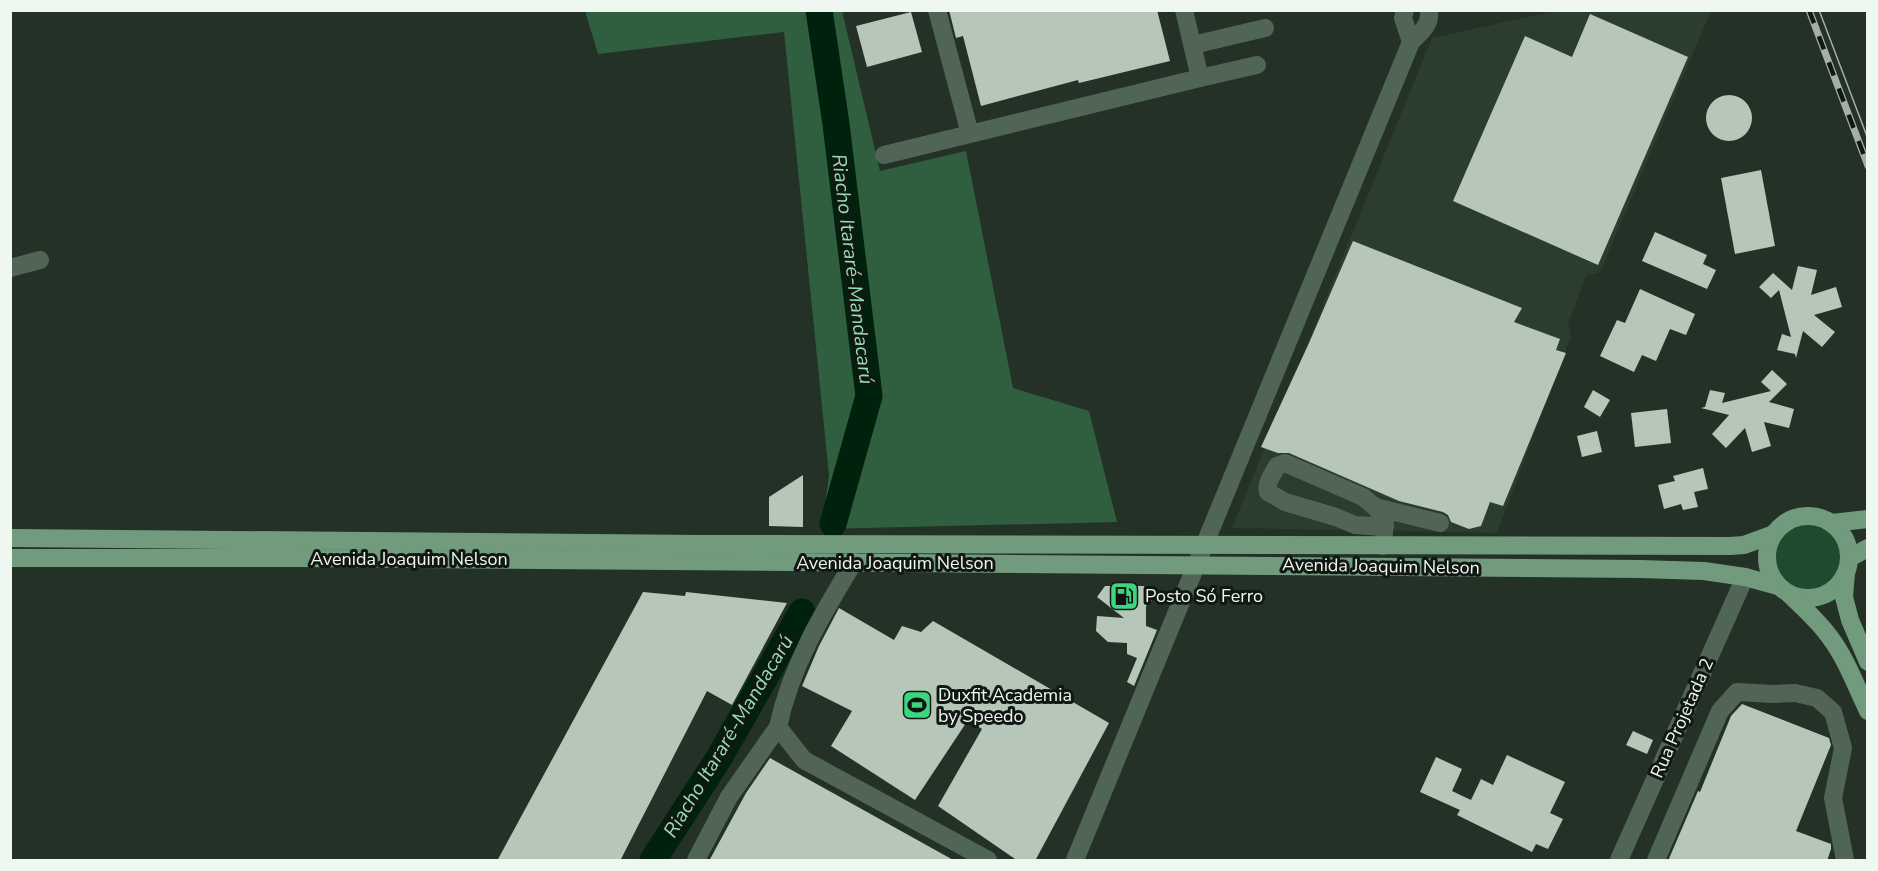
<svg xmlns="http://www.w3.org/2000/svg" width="1878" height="871" font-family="'Nunito Sans',sans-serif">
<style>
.built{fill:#2a3d2f}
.green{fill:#1e4b2e}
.forest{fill:#305f40}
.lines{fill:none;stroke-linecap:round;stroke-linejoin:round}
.river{stroke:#00220c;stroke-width:27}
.building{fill:#b6c7ba}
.minor{stroke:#516556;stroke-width:18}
.major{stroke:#729b7e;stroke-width:18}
.tram{stroke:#a5aea7;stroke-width:1.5}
.rail-casing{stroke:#a5aea7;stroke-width:7}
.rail{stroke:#111713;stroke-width:4.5;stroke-dasharray:14;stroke-linecap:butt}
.labels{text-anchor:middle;stroke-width:6;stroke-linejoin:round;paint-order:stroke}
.street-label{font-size:18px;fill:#eff7f1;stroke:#111713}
.poi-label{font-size:18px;fill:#eff7f1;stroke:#111713;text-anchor:start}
.water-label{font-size:20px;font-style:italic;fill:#95dfac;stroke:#111713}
</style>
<rect width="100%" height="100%" fill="#243127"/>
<!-- built -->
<polygon class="built" points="1554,11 1711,11 1600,272 1586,276 1568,323 1571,336 1497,533 1232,528 1432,38"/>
<!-- green -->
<circle class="green" cx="1809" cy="556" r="35"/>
<!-- forest -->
<polygon class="forest" points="585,11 842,11 880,171 966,151 1013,388 1089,411 1117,522 822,529 829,475 784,32 598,54"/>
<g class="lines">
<!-- river -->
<g class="river">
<polyline points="819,10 836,124 869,396 833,524"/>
<polyline points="653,860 719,758 802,612"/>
</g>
</g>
<!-- building -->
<g class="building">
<polygon points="949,10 1157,10 1170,61 1079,83 1078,80 981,106 963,36 956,38"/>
<polygon points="911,12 922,52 867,67 856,26"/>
<polygon points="1590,14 1688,57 1598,265 1453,201 1525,36 1572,57"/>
<circle cx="1729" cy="118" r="23"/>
<polygon points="1761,170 1775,246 1735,254 1721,178"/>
<polygon points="1655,232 1707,255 1703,264 1716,270 1707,289 1642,261"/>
<polygon points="1353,241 1522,308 1514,322 1560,339 1556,350 1566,353 1503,506 1490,502 1481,526 1469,529 1451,522 1448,515 1443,512 1399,501 1289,453 1278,453 1261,447 1309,343"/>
<polygon points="1798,266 1817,270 1811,295 1836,287 1842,307 1814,315 1835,332 1822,347 1803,331 1796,358 1795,354 1777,350 1782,334 1791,337 1779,290 1771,298 1759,287 1773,273 1792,290"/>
<polygon points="1640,289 1695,314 1686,335 1670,329 1656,361 1642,355 1634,372 1600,356 1617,320 1625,323"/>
<polygon points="1772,370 1787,384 1769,402 1794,409 1789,428 1764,422 1771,446 1752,452 1745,428 1726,448 1712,434 1729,415 1701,408 1705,407 1710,390 1725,393 1722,403 1771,391 1761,382"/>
<polygon points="1593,390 1610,400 1600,417 1584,407"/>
<polygon points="1667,409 1671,443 1635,447 1631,413"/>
<polygon points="1597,431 1602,452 1582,457 1577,436"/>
<polygon points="1703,468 1708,489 1694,492 1698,507 1683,510 1681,504 1664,509 1658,485 1675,481 1673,476"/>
<polygon points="803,475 803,527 769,526 769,497"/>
<polygon points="1105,586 1144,586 1155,597 1146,606 1146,626 1157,630 1134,686 1127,682 1137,658 1127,654 1127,643 1108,642 1096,631 1097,616 1124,618 1097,597"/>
<polygon points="643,592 685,596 686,592 787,603 732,705 707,691 620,861 497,861"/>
<polygon points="839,608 894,640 902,626 921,632 933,621 1109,723 1035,861 1018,861 938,806 982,729 968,720 915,800 831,746 852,711 802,686 819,646"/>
<polygon points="1742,704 1829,738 1831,745 1796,831 1831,844 1831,849 1827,861 1668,861 1698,791 1700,792 1731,716"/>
<polygon points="1633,731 1653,740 1647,754 1626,745"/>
<polygon points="1507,755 1565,782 1550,813 1563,819 1548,849 1536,844 1532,852 1457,815 1460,810 1420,792 1436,757 1462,769 1452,791 1471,800 1481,779 1493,785"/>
<polygon points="770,758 955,861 709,861 746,793"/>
</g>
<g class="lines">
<!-- minor -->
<g class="minor">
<polyline points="937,10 970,134"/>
<polyline points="1405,10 1403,18 1411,42"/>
<polyline points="1193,45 1265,28"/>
<polyline points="1200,78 1257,65"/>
<polyline points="884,155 1200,78 1184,10"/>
<polyline points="10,268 40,260"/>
<polyline points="1375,507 1440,523"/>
<path d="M1383 546 1385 520 1375 507 1363 497 1285 463 1277 466C1273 474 1265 484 1268 492L1285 502 1336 517 1355 525 1385 527"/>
<path d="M854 562C822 614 791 666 778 727L804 760 988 860"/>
<polyline points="696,860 729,797 778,727"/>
<path d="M1075 860 1411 42C1421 32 1431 25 1429 10"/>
<polyline points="1619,860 1745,577"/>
<polyline points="1656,860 1720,711 1737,692 1772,694 1795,693 1817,698 1833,712 1843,748 1833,798 1845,860"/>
</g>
<!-- major -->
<g class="major">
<circle cx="1808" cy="557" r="41"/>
<polyline points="1832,523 1868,519"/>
<polyline points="10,538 702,544 1730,546 1744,545 1774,534"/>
<polyline points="10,558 298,558 1640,569 1704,571 1745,577 1778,586"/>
<polyline points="1849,558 1868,548"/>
<polyline points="1846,573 1844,597 1850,620 1868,662"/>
<path d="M1790 595C1804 608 1818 621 1829 636 1846 658 1856 686 1868 711"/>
</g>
<!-- tram -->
<polyline class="tram" points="1819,10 1868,139"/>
<!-- rail casing -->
<g class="rail-casing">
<polyline id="rail" points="1809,10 1868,166"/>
</g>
<!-- rail -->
<use href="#rail" class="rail"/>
</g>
<!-- icons -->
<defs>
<g id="fuel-square" transform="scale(1.5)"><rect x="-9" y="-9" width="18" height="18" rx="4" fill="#3bd77f" stroke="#111713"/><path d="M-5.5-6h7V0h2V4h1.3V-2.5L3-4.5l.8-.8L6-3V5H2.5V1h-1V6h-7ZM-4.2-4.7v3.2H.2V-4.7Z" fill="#111"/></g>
<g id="stadium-square" transform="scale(1.5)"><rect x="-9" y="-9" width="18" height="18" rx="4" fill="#3bd77f" stroke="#111713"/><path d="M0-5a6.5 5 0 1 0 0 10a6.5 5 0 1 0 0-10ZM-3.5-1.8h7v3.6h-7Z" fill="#111"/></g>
</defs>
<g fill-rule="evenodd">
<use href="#fuel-square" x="1124" y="596"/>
<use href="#stadium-square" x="917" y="705"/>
</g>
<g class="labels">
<!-- street labels -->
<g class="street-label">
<text x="409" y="565">Avenida Joaquim Nelson</text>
<text x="895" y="569">Avenida Joaquim Nelson</text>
<text transform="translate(1381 566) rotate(1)" y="6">Avenida Joaquim Nelson</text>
<text transform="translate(1682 718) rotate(-66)" y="6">Rua Projetada 2</text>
</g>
<!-- poi labels -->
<g class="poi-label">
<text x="1145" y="602">Posto Só Ferro</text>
<text x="938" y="701">Duxfit Academia<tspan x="938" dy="21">by Speedo</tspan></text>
</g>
<!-- water labels -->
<g class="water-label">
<text transform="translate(853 269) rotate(83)" y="7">Riacho Itararé-Mandacarú</text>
<text transform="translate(728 736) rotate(-59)" y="7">Riacho Itararé-Mandacarú</text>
</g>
</g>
<!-- border -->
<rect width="1878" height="871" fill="none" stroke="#eff7f1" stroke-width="24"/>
</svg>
